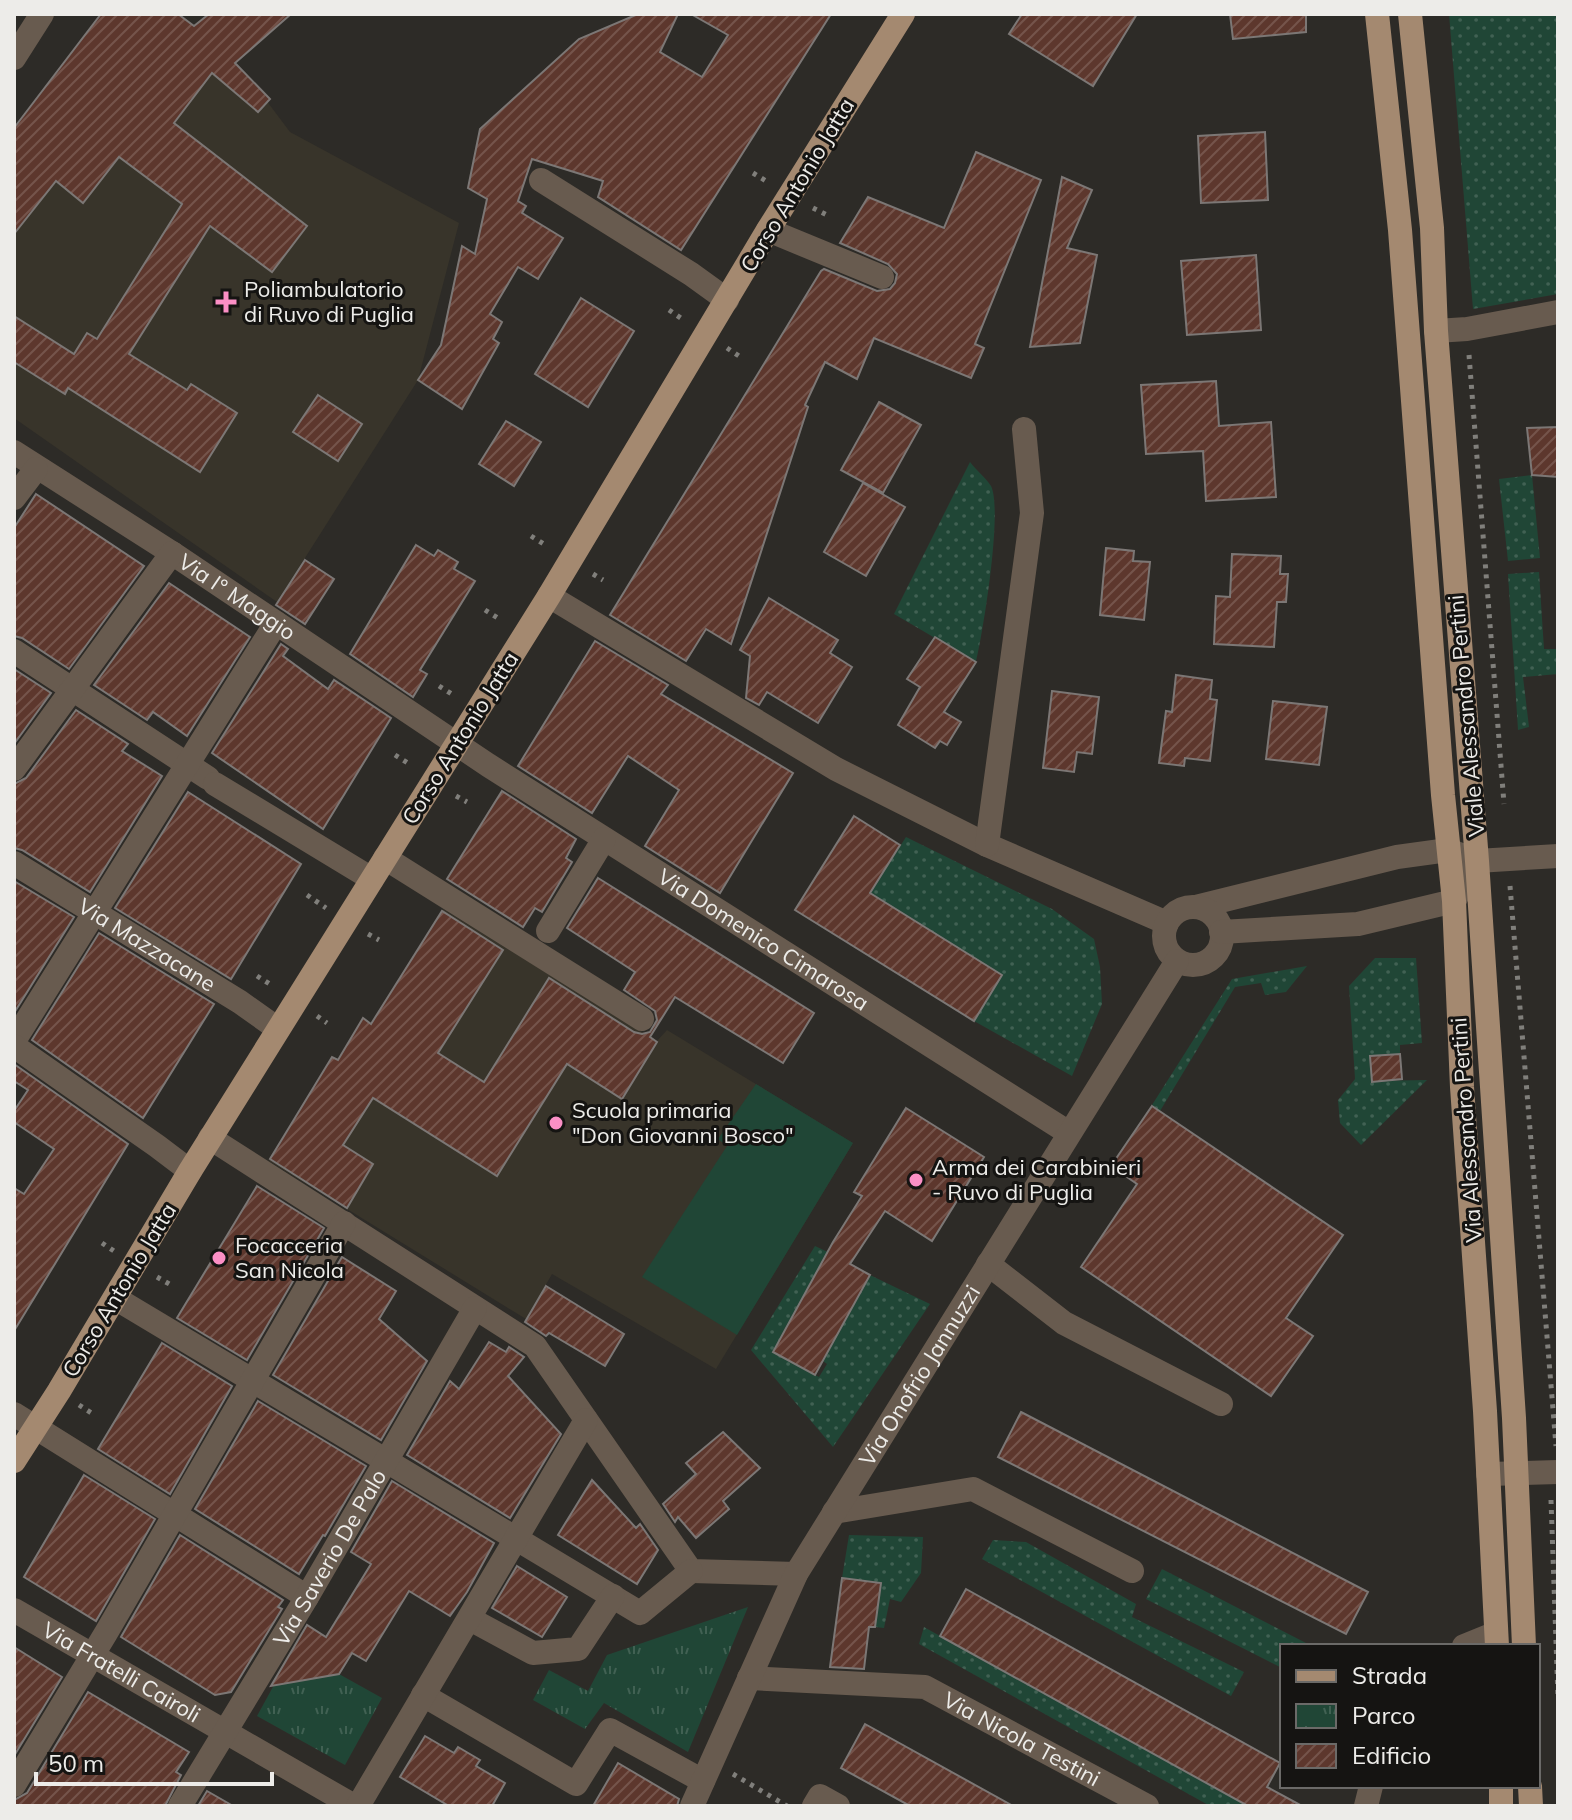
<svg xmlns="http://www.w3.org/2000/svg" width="1572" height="1820" font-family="Mulish,sans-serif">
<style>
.built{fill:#38342a}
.grass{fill:url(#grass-dots)}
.park{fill:url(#park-tufts)}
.pitch{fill:#204636}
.building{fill:url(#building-hatch);stroke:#7c7775;stroke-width:2}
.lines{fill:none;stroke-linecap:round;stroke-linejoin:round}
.path{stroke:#807f7b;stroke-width:5;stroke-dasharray:4 6;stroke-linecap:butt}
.minor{stroke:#685b4f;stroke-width:24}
.major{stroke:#a48970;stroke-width:24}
.poi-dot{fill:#fb8fc5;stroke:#151412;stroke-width:3}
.labels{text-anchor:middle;stroke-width:6;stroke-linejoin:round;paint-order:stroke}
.street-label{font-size:22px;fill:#edece9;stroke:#151412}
.poi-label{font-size:22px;fill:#edece9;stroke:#151412;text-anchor:start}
</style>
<defs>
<pattern id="grass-dots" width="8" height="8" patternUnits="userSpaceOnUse" patternTransform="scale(2)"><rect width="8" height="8" fill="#204636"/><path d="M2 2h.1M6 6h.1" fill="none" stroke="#416153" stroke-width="1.8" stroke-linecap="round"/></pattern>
<pattern id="park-tufts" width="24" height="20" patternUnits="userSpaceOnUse" patternTransform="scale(2)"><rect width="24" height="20" fill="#204636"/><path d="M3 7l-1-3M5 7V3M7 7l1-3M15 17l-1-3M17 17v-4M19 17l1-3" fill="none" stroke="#416153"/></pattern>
<pattern id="building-hatch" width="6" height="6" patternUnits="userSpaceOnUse" patternTransform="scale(2)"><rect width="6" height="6" fill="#5d372d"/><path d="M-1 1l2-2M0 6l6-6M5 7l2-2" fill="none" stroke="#75544b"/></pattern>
</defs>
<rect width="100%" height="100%" fill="#2d2b27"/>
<!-- built -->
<g class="built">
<polygon points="194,26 248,76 290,132 459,223 418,380 277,602 14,418 14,128"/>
<polygon points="443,909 657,1041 667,1030 853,1143 716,1369 552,1274 526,1319 269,1161 332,1057 352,1068 371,1024"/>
</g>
<!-- grass -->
<g class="grass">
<polygon points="1449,14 1558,14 1558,294 1473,309"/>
<path d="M970 462C976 470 986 478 991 486 1003 510 983 633 976 662L894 614Z"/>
<polygon points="1532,475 1540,558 1508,561 1499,479"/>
<polygon points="1539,572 1544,649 1558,649 1558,674 1523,677 1529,727 1518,730 1508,574"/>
<polygon points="906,837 1052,909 1094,939 1100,967 1102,1004 1072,1076 974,1021 1002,975 870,893"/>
<polygon points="1375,958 1416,958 1422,1043 1400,1045 1400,1054 1370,1056 1372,1081 1427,1080 1361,1145 1340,1123 1338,1100 1355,1079 1349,986"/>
<polygon points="1307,966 1286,992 1265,995 1261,983 1235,987 1160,1111 1152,1105 1232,979"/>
<polygon points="815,1246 834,1255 816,1274 773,1351 819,1377 827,1364 823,1361 870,1275 930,1304 833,1447 751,1350"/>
<polygon points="849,1535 923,1537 921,1573 901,1602 890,1599 884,1628 875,1627 880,1584 842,1578"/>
<polygon points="993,1540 1026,1542 1136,1604 1132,1617 1244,1672 1231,1696 982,1559"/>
<polygon points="1162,1569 1306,1643 1304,1646 1282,1646 1282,1668 1146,1599"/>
<polygon points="924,1627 940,1636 1248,1806 1210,1806 919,1644"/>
</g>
<!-- park -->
<g class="park">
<polygon points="748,1607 688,1752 604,1703 585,1729 533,1700 549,1670 588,1691 607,1655"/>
<polygon points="339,1674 382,1698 345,1765 257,1716 274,1685"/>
</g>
<!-- pitch -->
<polygon class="pitch" points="756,1084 853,1143 737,1335 642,1277 727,1146 718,1139"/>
<!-- building -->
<g class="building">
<polygon points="101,14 178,14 194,26 209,14 291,14 235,63 270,99 258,112 212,73 174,123 307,226 272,272 210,226 129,354 187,390 191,384 237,413 200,472 68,388 65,394 14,362 14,316 74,354 87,333 97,339 182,204 119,157 83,203 56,181 14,234 14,128"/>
<polygon points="638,14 678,14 660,52 702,77 728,35 691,14 831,14 681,250 598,197 603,181 532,159 518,201 526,206 522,213 563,238 538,279 518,267 490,314 502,322 493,339 499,343 462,409 418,380 441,345 462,246 475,254 487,199 468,188 480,129 579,39"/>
<polygon points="1022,14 1137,14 1093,86 1009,34"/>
<polygon points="1230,14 1306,14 1306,32 1233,39"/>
<polygon points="1265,132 1268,200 1201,203 1198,136"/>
<polygon points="976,152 1041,180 975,344 984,348 971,378 874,338 857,379 825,362 805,405 808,407 731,644 706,629 686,661 610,615 821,271 824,269 877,291 890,289 895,283 897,274 888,264 840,243 868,197 944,228"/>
<polygon points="1062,177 1092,190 1067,248 1097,255 1080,343 1030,347"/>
<polygon points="1256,255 1261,330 1187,335 1181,261"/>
<polygon points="581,298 634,331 588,407 535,374"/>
<polygon points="1216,381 1219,426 1271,422 1276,497 1206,501 1203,451 1146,454 1141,385"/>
<polygon points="318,395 362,424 338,461 293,432"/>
<polygon points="879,402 921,425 883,493 841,470"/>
<polygon points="506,421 541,442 514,486 479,464"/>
<polygon points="1558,427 1558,477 1532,475 1527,428"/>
<polygon points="863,483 905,507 866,576 824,552"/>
<polygon points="36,494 144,566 69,669 22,638 14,636 14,528"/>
<polygon points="416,545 434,556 438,550 458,562 454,569 475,581 420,670 427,674 413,697 350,654"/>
<polygon points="1106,548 1134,551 1133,561 1150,562 1144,620 1100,615"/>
<polygon points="1232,554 1281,556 1280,574 1288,574 1286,602 1277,602 1274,647 1214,644 1216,596 1230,597"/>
<polygon points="305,560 334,579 305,624 276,605"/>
<polygon points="169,583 250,637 187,736 153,712 147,720 94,685"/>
<polygon points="769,598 838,640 830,653 852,667 818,723 767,692 759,705 746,698 750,656 740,650"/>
<polygon points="935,637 976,662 944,712 961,722 947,745 940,741 935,748 898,725 920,687 907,679"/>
<polygon points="595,641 668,685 661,694 793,773 720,893 645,846 679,790 628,756 592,813 518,766"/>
<polygon points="281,644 288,649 283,656 328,689 334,680 391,718 323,829 212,753"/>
<polygon points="14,669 51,693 14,744"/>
<polygon points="1176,675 1212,680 1210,699 1217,700 1210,761 1185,758 1184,766 1159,763 1166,711 1172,712"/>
<polygon points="1052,691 1099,697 1092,754 1077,752 1074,772 1043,768"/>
<polygon points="1273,701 1327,707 1319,765 1266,759"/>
<polygon points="76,710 128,744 122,751 162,776 90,892 22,850 14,848 14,784 26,778"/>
<polygon points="502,791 576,839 566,858 572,862 542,912 535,908 523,927 447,879"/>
<polygon points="188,792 301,864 231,979 115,908"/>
<polygon points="854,816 900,845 870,893 1002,975 974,1021 795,910"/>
<polygon points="598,878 814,1013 783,1063 675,997 650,1037 657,1042 622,1099 567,1064 497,1176 373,1098 343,1145 373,1164 347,1208 270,1159 332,1057 338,1060 363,1018 371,1024 442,911 503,950 438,1053 484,1082 549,978 634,1032 642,1034 650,1032 657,1020 655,1011 624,990 635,972 567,928"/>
<polygon points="14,881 74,917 14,1013"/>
<polygon points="99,933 214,1004 143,1118 32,1040"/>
<polygon points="1400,1054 1402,1079 1372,1082 1370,1056"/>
<polygon points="14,1064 128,1144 14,1331 14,1188 24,1194 54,1149 14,1122 14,1111 28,1090 14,1081"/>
<polygon points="1152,1106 1343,1235 1286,1318 1313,1336 1271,1396 1081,1267 1137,1184 1111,1166"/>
<polygon points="906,1108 984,1157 932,1241 885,1211 850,1264 870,1275 815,1375 773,1352 833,1242 862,1196 854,1192"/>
<polygon points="257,1186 324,1228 247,1360 177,1318"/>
<polygon points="342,1257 396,1291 379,1319 427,1361 381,1440 273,1375"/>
<polygon points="546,1286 624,1334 605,1366 549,1333 546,1336 525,1322"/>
<polygon points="489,1342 506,1352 509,1347 524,1357 508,1376 561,1434 510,1518 407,1455 450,1381 459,1389"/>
<polygon points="162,1343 232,1386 170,1494 98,1449"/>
<polygon points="258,1401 366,1466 325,1536 323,1535 299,1574 195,1509"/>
<polygon points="1021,1412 1368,1592 1346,1634 998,1457"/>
<polygon points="723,1432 760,1468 723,1501 729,1509 696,1538 678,1517 675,1522 663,1504 696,1474 686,1463"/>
<polygon points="84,1475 155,1519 96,1621 24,1577"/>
<polygon points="592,1480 636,1528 640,1524 658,1550 637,1584 558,1535"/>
<polygon points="392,1481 494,1543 467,1592 450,1616 409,1591 366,1661 352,1653 339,1674 271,1686 307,1625 326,1637 371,1564 351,1552"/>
<polygon points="180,1535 283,1600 278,1607 282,1609 231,1692 215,1695 121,1637"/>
<polygon points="517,1566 567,1597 542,1637 492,1608"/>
<polygon points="842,1578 881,1583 875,1627 869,1627 864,1669 830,1667"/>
<polygon points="966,1589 1280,1763 1267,1787 1302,1806 1248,1806 940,1636"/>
<polygon points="14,1647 62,1677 14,1756"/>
<polygon points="88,1692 189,1752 176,1772 181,1775 165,1806 14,1806 14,1800 27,1793"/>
<polygon points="865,1724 1013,1806 910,1806 841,1768"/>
<polygon points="425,1736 454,1753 458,1747 480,1760 476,1766 505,1783 492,1806 449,1806 400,1777"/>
<polygon points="618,1763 679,1799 677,1806 593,1806"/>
<polygon points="207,1791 233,1806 198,1806"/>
</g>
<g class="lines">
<!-- path -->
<g class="path">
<polyline points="753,173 766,181"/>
<polyline points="813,208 829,216"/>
<polyline points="669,310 685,321"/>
<polyline points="727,348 742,358"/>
<polyline points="1469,355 1504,804"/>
<polyline points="531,536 547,546"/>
<polyline points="593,574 603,580"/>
<polyline points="485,610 501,620"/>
<polyline points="439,686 455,696"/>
<polyline points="395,755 411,765"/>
<polyline points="456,796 467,802"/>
<polyline points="1510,886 1556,1446"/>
<polyline points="307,895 326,908"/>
<polyline points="368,934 379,940"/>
<polyline points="257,976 273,986"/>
<polyline points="317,1016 327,1023"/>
<polyline points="102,1243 114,1251"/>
<polyline points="157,1277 171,1285"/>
<polyline points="79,1405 93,1414"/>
<polyline points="1551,1500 1558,1698"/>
<polyline points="733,1774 787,1806"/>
</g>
<!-- minor -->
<g class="minor">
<polyline points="14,58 42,14"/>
<polyline points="541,180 691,274 727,300"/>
<polyline points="768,230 882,277"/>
<polyline points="1436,331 1467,329 1558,312"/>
<path id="s1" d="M14 452 172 553 488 765 1069 1133"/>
<polyline points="14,498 36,469"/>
<polyline points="549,596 836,769 987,845 1167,923"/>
<polyline points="14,651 208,778"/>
<polyline points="14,769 172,553"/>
<polyline points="215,784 372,879"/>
<polyline points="987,845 1032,513 1024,429"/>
<polyline points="385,858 642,1019"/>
<path id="s2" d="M14 863 240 1002 278 1029"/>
<polyline points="1196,907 1397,857 1448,850 1477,861 1558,856"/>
<circle cx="1193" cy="936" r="29"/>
<polyline points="548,931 604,839"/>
<polyline points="1221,932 1358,924 1454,901 1477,861"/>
<polyline points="14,1041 276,623"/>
<polyline points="14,1046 157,1146 190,1171"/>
<polyline points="210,1138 535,1346 691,1571 796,1574"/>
<polyline points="988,1264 1064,1323 1221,1404"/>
<polyline points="115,1298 640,1613 691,1571"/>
<polyline points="14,1414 307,1597"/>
<polyline points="1488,1474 1558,1472"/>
<polyline points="834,1512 973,1489 1132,1571"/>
<path id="s3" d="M14 1610 354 1806"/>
<polyline points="470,1619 533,1653 578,1649 613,1596"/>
<polyline points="1464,1646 1496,1633"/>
<path id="s4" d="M749 1678 925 1687 1147 1806"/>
<polyline points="423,1695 576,1784 610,1730 703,1781"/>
<polyline points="14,1785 106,1633 344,1223"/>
<path id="s5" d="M180 1806 307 1597 475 1308"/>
<polyline points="358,1806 586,1420"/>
<path id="s6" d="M692 1806 796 1574 1177 961"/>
<polyline points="814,1806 820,1796 838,1806"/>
<polyline points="1366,1806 1371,1786"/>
</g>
<!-- major -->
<g class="major">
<polyline points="1377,14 1400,230 1443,795 1454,901 1462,1087 1485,1411 1497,1646"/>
<polyline points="1410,14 1432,228 1436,331 1477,861 1514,1418 1524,1646"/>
<polyline points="14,1461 59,1391 190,1171 549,596 768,230 903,14"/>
<polyline points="1501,1786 1501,1806"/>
<polyline points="1530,1786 1531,1806"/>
</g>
</g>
<!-- markers -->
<g class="poi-dot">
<path d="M222 290h8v8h8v8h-8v8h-8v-8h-8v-8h8z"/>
<circle cx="556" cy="1123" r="8"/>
<circle cx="916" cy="1180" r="8"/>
<circle cx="219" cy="1258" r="8"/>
</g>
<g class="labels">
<!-- street labels -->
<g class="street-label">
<text transform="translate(797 185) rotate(-59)" y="8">Corso Antonio Jatta</text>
<text dy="8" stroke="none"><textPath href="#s1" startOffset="266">Via I° Maggio</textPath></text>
<text transform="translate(1466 716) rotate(-95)" y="8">Viale Alessandro Pertini</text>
<text transform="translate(460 738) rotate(-58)" y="8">Corso Antonio Jatta</text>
<text dy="8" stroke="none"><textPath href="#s1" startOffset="894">Via Domenico Cimarosa</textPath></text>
<text dy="8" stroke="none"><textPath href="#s2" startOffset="156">Via Mazzacane</textPath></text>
<text transform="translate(1466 1130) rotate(-94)" y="8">Via Alessandro Pertini</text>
<text transform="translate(119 1290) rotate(-59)" y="8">Corso Antonio Jatta</text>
<text dy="8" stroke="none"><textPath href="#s6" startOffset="488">Via Onofrio Jannuzzi</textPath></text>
<text dy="8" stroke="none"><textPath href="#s5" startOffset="290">Via Saverio De Palo</textPath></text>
<text dy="8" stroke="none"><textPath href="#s3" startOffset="124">Via Fratelli Cairoli</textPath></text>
<text dy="8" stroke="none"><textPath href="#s4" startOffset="286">Via Nicola Testini</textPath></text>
</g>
<!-- poi labels -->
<g class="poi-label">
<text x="244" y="297">Poliambulatorio<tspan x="244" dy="25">di Ruvo di Puglia</tspan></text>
<text x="572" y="1118">Scuola primaria<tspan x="572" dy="25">"Don Giovanni Bosco"</tspan></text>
<text x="932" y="1175">Arma dei Carabinieri<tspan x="932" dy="25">- Ruvo di Puglia</tspan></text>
<text x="235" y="1253">Focacceria<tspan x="235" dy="25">San Nicola</tspan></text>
</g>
</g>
<!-- border -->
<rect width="1572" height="1820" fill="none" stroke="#edece9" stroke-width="32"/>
<!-- legend -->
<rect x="1280" y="1644" width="260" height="144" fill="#151412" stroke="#6b6a68" stroke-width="2"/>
<rect x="1296" y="1670" width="40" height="12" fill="#a48970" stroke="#6b6a68" stroke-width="2"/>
<text x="1352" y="1684" font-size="24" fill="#edece9">Strada</text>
<rect x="1296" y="1704" width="40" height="24" fill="url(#park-tufts)" stroke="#6b6a68" stroke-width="2"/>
<text x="1352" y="1724" font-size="24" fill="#edece9">Parco</text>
<rect x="1296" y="1744" width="40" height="24" fill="url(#building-hatch)" stroke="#6b6a68" stroke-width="2"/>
<text x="1352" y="1764" font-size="24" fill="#edece9">Edificio</text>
<!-- scale -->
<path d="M36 1772v12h236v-12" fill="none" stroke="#edece9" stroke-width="4"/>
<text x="48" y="1772" font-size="24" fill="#edece9" stroke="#151412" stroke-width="6" paint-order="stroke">50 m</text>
</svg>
